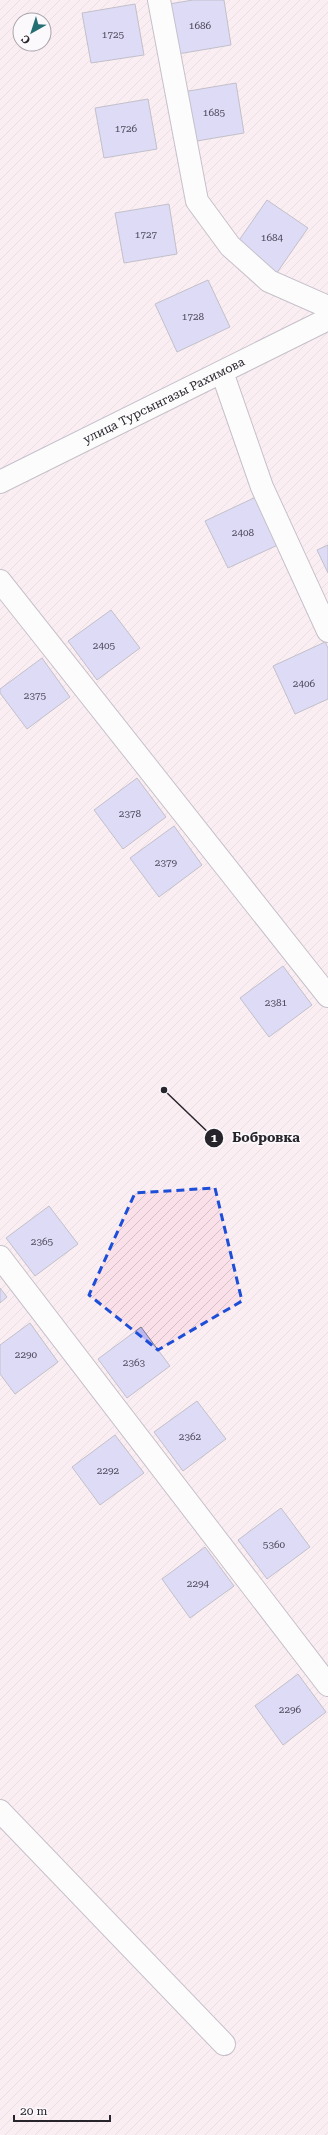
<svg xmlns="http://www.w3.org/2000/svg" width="328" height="2135" font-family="'Roboto Serif',serif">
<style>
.garden{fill:url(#garden-furrows);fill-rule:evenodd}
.building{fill:#bbb6f0;stroke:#7b7a8c}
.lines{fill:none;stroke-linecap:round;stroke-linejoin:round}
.minor-casing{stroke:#857c8d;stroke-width:24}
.minor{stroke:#fff;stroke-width:22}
.marked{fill:none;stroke:#1d4ed8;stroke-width:3;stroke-dasharray:8 5;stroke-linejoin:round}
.labels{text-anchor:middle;stroke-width:3;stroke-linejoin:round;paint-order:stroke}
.number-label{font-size:10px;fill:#4d485c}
.street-label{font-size:12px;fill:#28242b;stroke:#fbf9fc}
.leader{fill:none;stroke:#28242b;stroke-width:1.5}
.callout-dot{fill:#28242b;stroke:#fbf9fc;stroke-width:1.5}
.mark-label{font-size:12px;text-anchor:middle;font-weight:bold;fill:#fff}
.callout-label{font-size:13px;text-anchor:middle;font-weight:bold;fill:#28242b;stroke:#fbf9fc;stroke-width:3;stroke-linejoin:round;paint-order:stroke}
</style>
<defs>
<pattern id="garden-furrows" width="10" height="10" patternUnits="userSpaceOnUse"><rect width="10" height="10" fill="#fae0e9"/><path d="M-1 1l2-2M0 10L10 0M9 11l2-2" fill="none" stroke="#d6c0c8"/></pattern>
</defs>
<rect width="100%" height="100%" fill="#fbf9fc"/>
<!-- garden -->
<path class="garden" d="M0 0H328V2135H0ZM20 20H44V44H20Z"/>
<!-- building -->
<g class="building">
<polygon points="193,0 224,0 231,45 178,54 169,4"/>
<polygon points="135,4 144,55 91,63 82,13"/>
<polygon points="236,83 244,133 191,142 183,92"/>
<polygon points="148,99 157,149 104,158 95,108"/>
<polygon points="267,200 308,228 276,274 235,246"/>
<polygon points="169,204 177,254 124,263 115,213"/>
<polygon points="208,280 230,327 177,352 155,304"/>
<polygon points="258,496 280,544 228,568 205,521"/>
<polygon points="328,545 328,573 317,550"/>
<polygon points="111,610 140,648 97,680 68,641"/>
<polygon points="325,642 328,648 328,699 295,714 273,666"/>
<polygon points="42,658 70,697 27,729 0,693 0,689"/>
<polygon points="137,778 166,817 123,849 94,810"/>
<polygon points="174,826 202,865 159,897 130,858"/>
<polygon points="283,966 312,1005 269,1037 240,998"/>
<polygon points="49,1206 78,1244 35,1276 6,1238"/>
<polygon points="0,1288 7,1297 0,1303"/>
<polygon points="30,1323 58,1362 15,1394 0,1374 0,1345"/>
<polygon points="141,1327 170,1366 127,1398 98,1359"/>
<polygon points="197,1401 226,1439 183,1471 154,1432"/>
<polygon points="115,1435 144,1473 100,1505 72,1467"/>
<polygon points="281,1508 310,1547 267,1579 238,1540"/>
<polygon points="205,1547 234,1586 190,1618 162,1579"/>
<polygon points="298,1674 326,1712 283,1745 255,1706"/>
</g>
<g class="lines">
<!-- minor casing -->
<g class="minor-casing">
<g id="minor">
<polyline points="159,0 197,201 230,246 269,281 328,307"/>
<polyline points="222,372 262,487 328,631"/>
<path id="s1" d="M0 482 328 319"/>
<polyline points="0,581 328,996"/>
<polyline points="0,1257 328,1685"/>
<polyline points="0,1811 224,2044"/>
</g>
</g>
<!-- minor -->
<use href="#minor" class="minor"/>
</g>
<!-- marked area -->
<path d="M0 0H328V2135H0ZM215 1188 242 1301 158 1350 89 1295 135 1193Z" fill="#fbf9fc" fill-opacity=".55" fill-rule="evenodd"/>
<path class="marked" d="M215 1188 242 1301 158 1350 89 1295 135 1193Z"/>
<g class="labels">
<!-- number labels -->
<g class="number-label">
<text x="200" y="29">1686</text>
<text x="113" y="38">1725</text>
<text x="214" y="116">1685</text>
<text x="126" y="132">1726</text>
<text x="146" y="238">1727</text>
<text x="272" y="241">1684</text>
<text x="193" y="320">1728</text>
<text x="243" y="536">2408</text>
<text x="104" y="649">2405</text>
<text x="304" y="687">2406</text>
<text x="35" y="699">2375</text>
<text x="130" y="817">2378</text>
<text x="166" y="866">2379</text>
<text x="276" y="1006">2381</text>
<text x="42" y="1245">2365</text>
<text x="26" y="1358">2290</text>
<text x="134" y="1366">2363</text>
<text x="190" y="1440">2362</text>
<text x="108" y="1474">2292</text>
<text x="274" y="1548">5360</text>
<text x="198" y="1587">2294</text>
<text x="290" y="1713">2296</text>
</g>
<!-- street labels -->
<g class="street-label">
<text dy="4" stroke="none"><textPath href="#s1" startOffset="183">улица Турсынгазы Рахимова</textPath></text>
</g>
</g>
<!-- callouts -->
<path class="leader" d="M164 1090L214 1138"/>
<g class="callout-dot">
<circle cx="164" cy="1090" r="4"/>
<circle cx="214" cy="1138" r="10"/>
</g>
<g class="mark-label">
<text x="214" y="1142">1</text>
</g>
<g class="callout-label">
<text x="266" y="1142">Бобровка</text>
</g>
<!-- north arrow -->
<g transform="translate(32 32) rotate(219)"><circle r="19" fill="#fbf9fc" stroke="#a7a4a8"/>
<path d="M0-3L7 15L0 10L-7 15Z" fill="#246f74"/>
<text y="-6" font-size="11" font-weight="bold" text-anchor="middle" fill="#28242b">С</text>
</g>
<!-- scale -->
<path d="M14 2115v6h96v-6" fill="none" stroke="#28242b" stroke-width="2"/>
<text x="20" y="2115" font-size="12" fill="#28242b" stroke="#fbf9fc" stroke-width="3" paint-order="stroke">20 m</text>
</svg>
